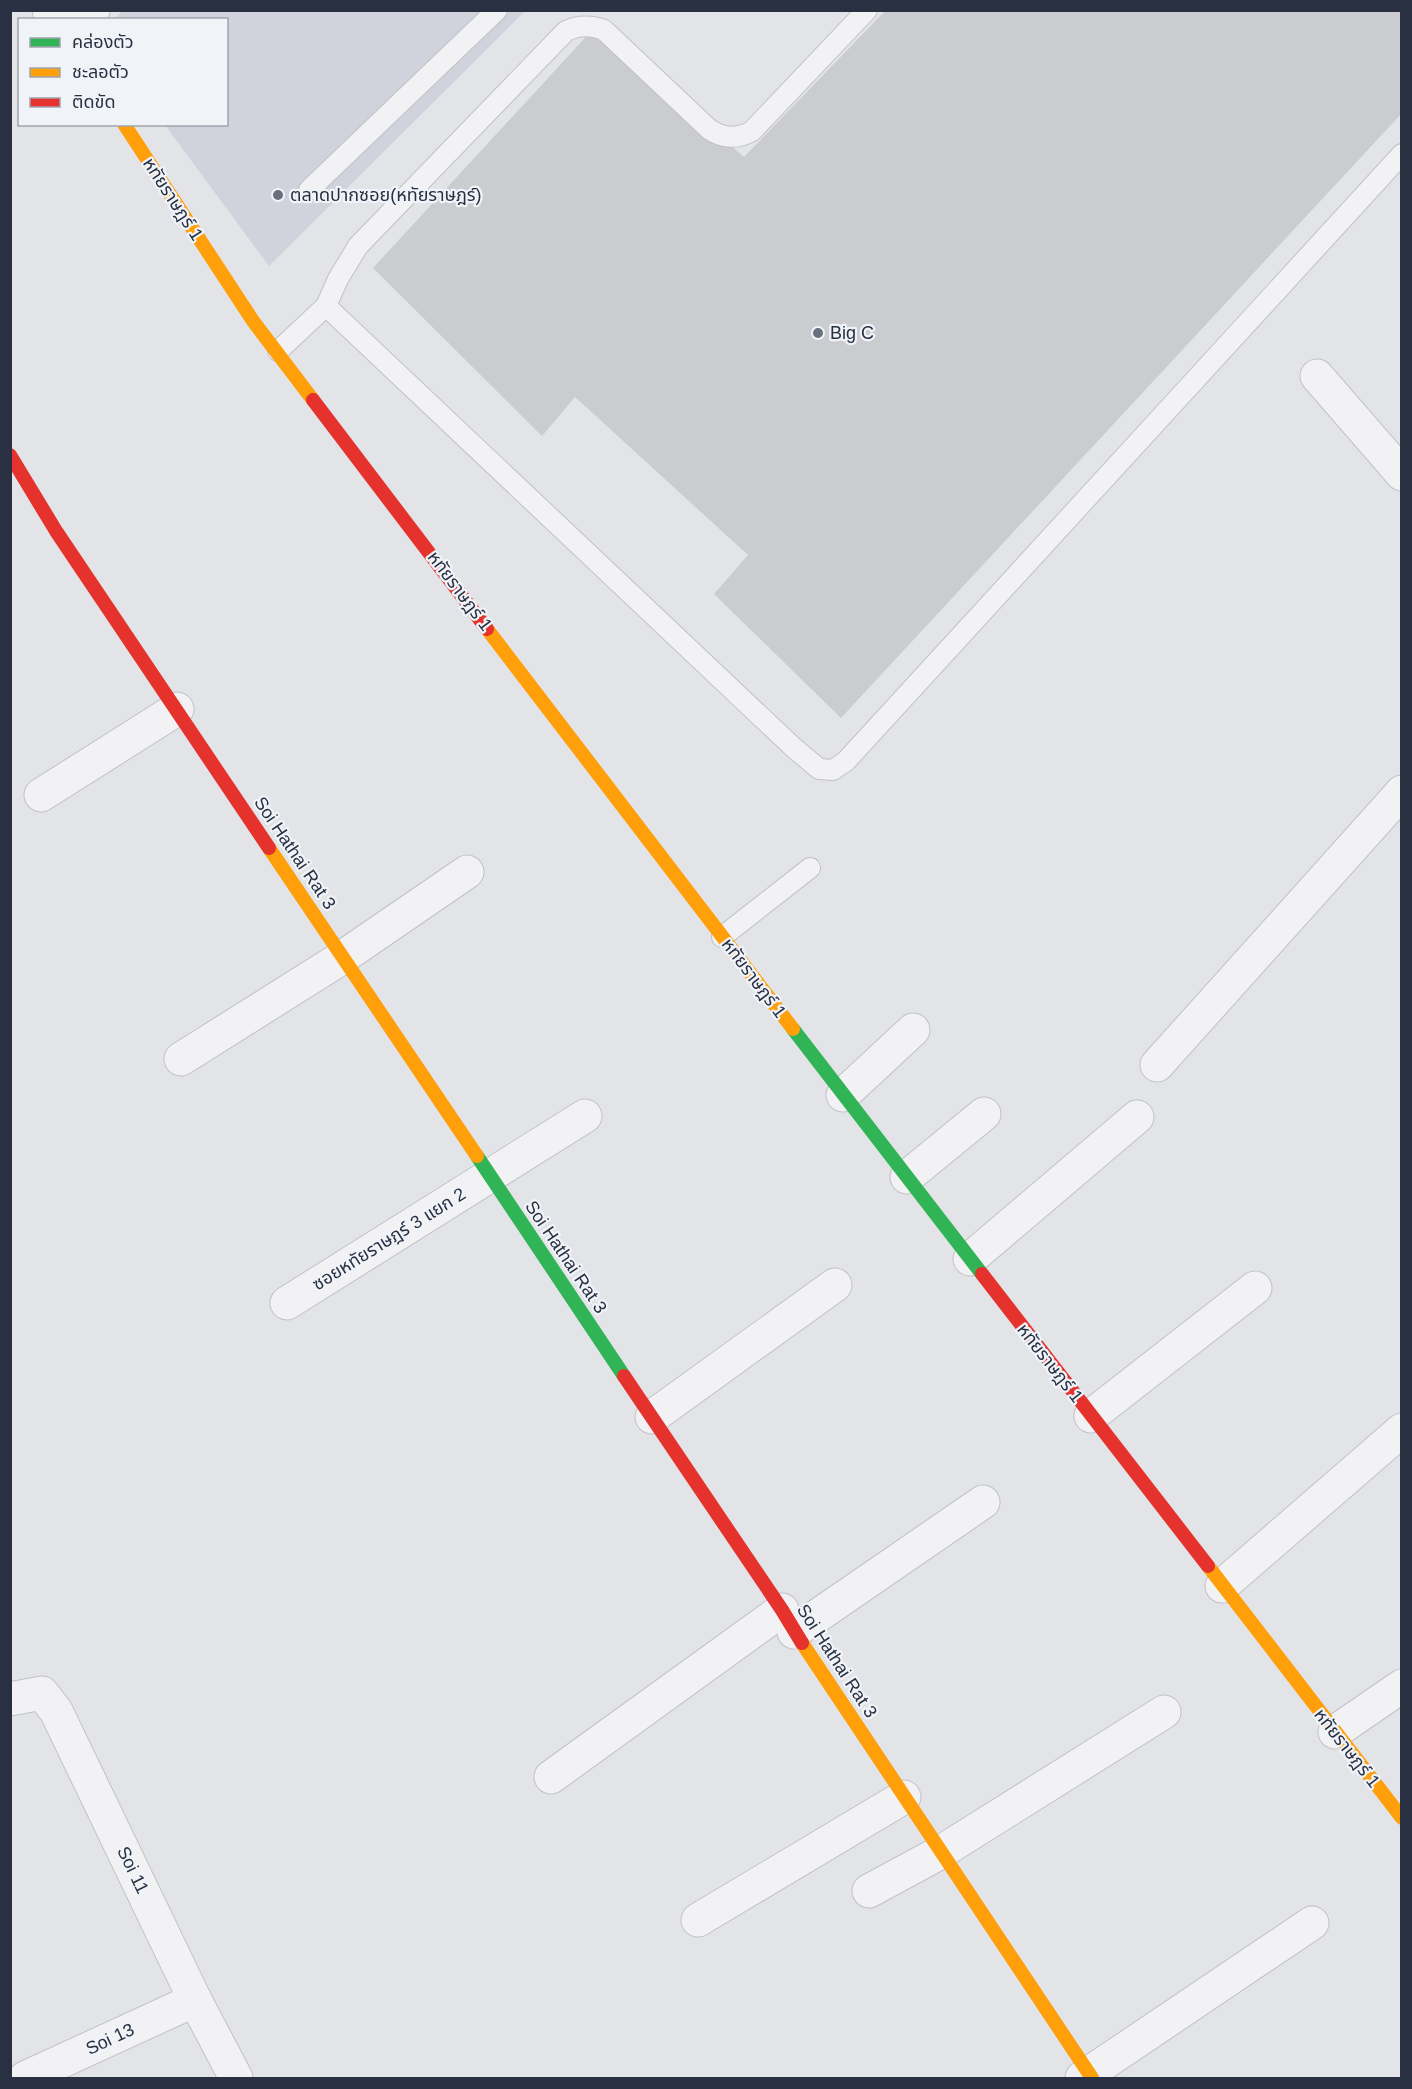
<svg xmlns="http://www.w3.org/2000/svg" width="1412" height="2089" font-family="Helvetica,'Noto Sans Thai',sans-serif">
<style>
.built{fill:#d0d3db}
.building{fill:#caccd0}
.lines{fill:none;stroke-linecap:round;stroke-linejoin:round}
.lane-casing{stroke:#c0c2c6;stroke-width:22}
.street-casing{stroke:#c0c2c6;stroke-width:35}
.lane{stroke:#f2f2f4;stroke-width:20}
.street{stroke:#f2f2f4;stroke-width:33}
.fast{stroke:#30b455;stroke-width:14}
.slow{stroke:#ff9f0a;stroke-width:14}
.jam{stroke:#e5322d;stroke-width:14}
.poi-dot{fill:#696f7c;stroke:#f0f3f7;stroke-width:2}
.labels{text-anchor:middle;stroke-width:4.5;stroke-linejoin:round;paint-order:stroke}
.poi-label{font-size:18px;fill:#283042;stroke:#f0f3f7;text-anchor:start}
.street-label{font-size:18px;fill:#283042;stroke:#f0f3f7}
</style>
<rect width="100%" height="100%" fill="#e2e4e8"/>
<!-- built -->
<polygon class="built" points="123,10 525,11 269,266 165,125 226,124 226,20 114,20"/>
<!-- building -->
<polygon class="building" points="886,10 1402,10 1402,113 841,718 714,594 748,555 575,397 542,436 373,268 595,27 744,157"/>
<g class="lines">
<!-- lane casing -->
<g class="lane-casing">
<g id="lane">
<polyline points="309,190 497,10"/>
<polyline points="326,306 794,748 819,769 833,770 846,761 1402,154"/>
<path d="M278 351 326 306 338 279 358 246 566 31C579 25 590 25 604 30L709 129C723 139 738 139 752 131L867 10"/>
<polyline points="722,937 810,868"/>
</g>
</g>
<!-- street casing -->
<g class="street-casing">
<g id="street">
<polyline points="49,10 55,20"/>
<polyline points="84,20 93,10"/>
<polyline points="1317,376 1402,474"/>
<polyline points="41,795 177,709"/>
<polyline points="181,1059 343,957 467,872"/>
<polyline points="1157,1065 1402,792"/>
<polyline points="843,1095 913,1030"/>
<polyline points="907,1177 984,1114"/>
<polyline points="970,1259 1137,1117"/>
<polyline points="287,1303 585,1116"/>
<polyline points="1091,1416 1255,1288"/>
<polyline points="652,1417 835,1285"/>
<polyline points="1222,1586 1402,1430"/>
<polyline points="794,1632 983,1502"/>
<polyline points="10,1699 42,1693 56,1711 195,2000 236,2078"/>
<polyline points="1335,1732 1402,1686"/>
<polyline points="551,1777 782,1610"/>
<polyline points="869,1891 941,1852 1164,1712"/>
<polyline points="698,1920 904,1797"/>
<polyline points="25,2078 195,2000"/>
<polyline points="1082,2078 1312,1923"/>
</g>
</g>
<!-- lane -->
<use href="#lane" class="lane"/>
<!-- street -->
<use href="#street" class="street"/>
<!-- fast -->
<g class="fast">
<polyline points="793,1029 982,1274"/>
<polyline points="477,1156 624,1376"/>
</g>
<!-- slow -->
<g class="slow">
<polyline points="124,124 253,321 313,400"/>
<polyline points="487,629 793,1029"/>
<polyline points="269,848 477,1156"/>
<polyline points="1208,1566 1402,1818"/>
<polyline points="802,1643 1092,2078"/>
</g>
<!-- jam -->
<g class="jam">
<polyline points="313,400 487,629"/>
<polyline points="10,455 56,531 269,848"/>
<polyline points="982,1274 1208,1566"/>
<polyline points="624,1376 782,1610 802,1643"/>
</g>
</g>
<!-- markers -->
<g class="poi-dot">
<circle cx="278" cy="195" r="6"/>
<circle cx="818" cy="333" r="6"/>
</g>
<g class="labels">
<!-- poi labels -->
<g class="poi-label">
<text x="290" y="201">ตลาดปากซอย(หทัยราษฎร์)</text>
<text x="830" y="339">Big C</text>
</g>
<!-- street labels -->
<g class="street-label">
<text transform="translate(173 199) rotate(57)" y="6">หทัยราษฎร์ 1</text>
<text transform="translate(460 591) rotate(53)" y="6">หทัยราษฎร์ 1</text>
<text transform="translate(295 853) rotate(56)" y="6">Soi Hathai Rat 3</text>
<text transform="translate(754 978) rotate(53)" y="6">หทัยราษฎร์ 1</text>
<text transform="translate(389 1239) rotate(-32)" y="6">ซอยหทัยราษฎร์ 3 แยก 2</text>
<text transform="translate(566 1257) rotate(56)" y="6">Soi Hathai Rat 3</text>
<text transform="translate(1050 1363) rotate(52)" y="6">หทัยราษฎร์ 1</text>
<text transform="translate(837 1661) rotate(57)" y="6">Soi Hathai Rat 3</text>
<text transform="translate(1347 1748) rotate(52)" y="6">หทัยราษฎร์ 1</text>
<text transform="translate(133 1870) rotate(64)" y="6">Soi 11</text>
<text transform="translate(110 2039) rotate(-25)" y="6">Soi 13</text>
</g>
</g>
<!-- border -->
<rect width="1412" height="2089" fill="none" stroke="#283042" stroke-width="24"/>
<!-- legend -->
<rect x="18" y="18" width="210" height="108" fill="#f0f3f7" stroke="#a0a5af" stroke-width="1.5"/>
<rect x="30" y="38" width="30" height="9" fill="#30b455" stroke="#a0a5af" stroke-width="1.5"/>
<text x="72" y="48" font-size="18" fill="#283042">คล่องตัว</text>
<rect x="30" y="68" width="30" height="9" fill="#ff9f0a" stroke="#a0a5af" stroke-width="1.5"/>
<text x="72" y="78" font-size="18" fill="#283042">ชะลอตัว</text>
<rect x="30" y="98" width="30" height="9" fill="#e5322d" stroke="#a0a5af" stroke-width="1.5"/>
<text x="72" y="108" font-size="18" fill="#283042">ติดขัด</text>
</svg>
